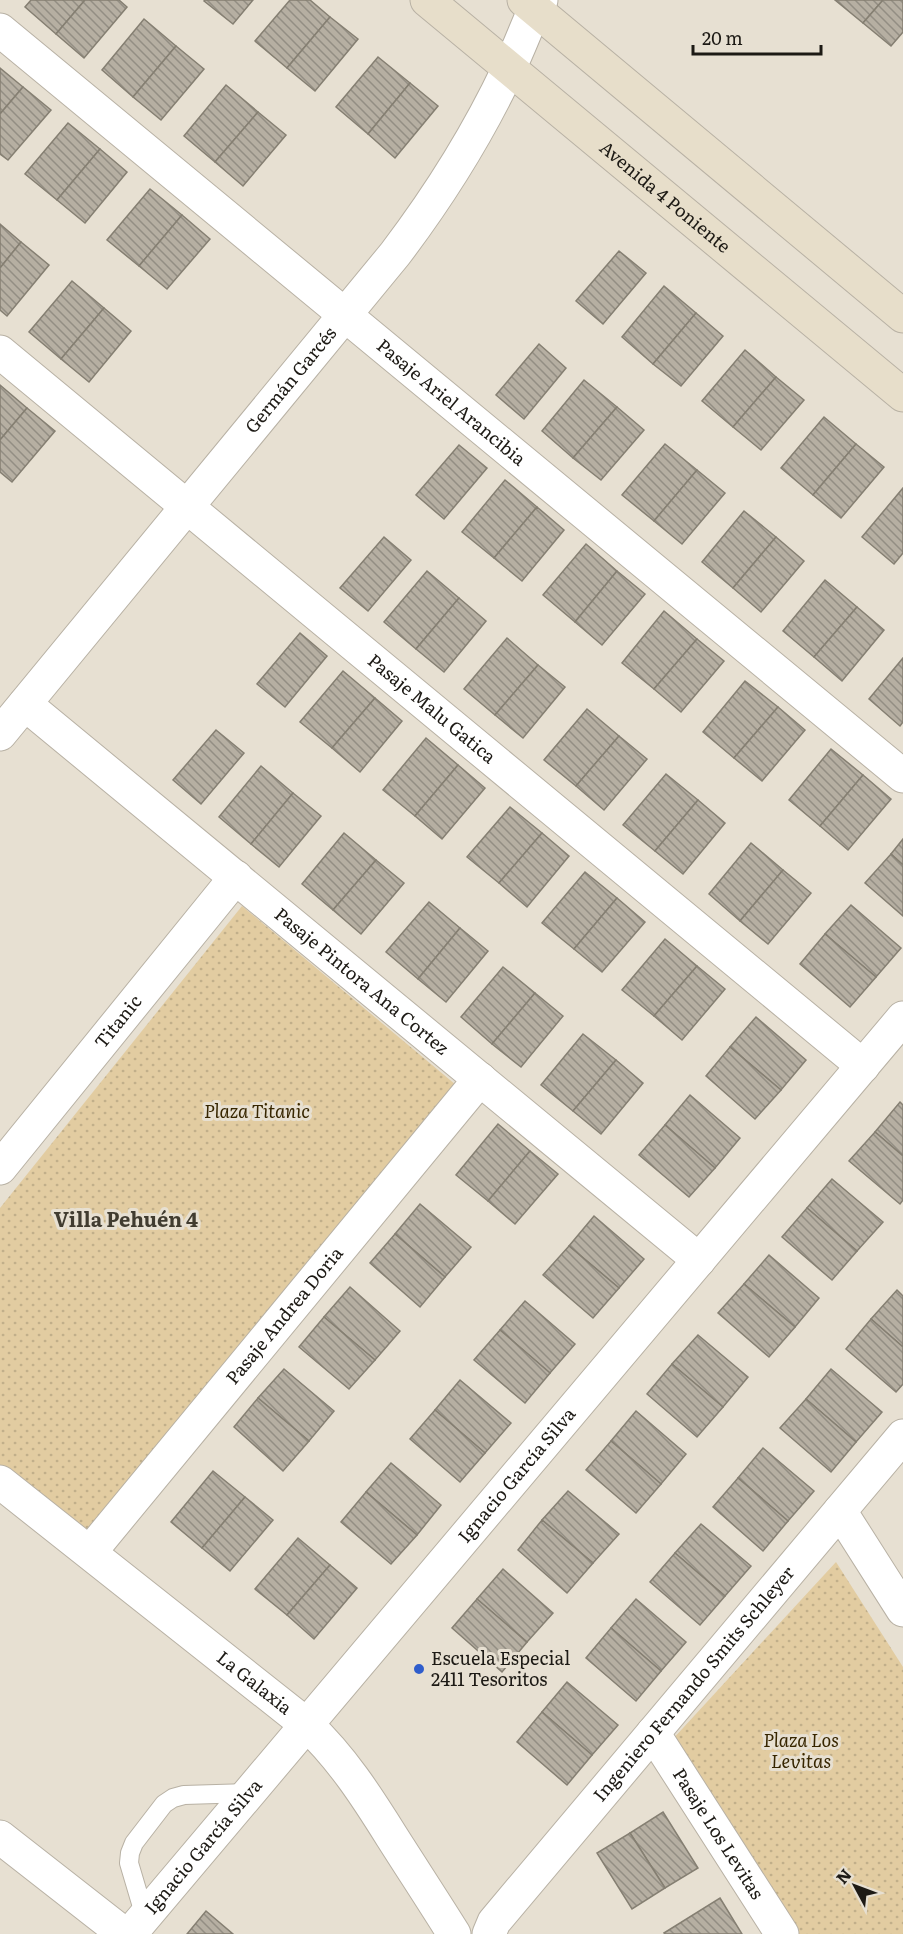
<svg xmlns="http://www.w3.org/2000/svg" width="903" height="1934" font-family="Literata,serif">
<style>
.park{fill:url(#park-dots)}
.building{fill:url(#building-back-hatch);stroke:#857f72;stroke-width:1.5}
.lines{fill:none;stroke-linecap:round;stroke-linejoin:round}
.lane-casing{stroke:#b8b1a4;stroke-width:20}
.street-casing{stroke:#b8b1a4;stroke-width:35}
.secondary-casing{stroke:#b8b1a4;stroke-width:35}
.lane{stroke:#fff;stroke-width:18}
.street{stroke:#fff;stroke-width:33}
.secondary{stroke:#e7deca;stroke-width:33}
.poi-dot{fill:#2f5dcc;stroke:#e7e0d2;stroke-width:2}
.labels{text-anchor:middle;stroke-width:6;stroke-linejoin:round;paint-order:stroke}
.street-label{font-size:18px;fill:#1d1a15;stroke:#e7e0d2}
.park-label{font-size:18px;font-style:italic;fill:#372600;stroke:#e7e0d2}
.poi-label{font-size:18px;fill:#1d1a15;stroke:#e7e0d2;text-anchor:start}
.neighbourhood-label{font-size:20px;font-weight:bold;fill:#413c30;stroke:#e7e0d2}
</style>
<defs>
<pattern id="park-dots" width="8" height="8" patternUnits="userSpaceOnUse" patternTransform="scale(1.5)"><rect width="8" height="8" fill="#e2cca1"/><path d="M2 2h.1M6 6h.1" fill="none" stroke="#c1af8a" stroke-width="1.8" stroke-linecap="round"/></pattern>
<pattern id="building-back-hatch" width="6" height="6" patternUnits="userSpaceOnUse" patternTransform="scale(1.5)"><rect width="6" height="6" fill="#b6afa2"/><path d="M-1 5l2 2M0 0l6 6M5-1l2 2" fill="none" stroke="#938e83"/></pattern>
</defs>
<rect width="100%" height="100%" fill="#e7e0d2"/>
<!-- park -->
<g class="park">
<polygon points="242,906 462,1090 84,1533 0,1469 0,1208"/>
<polygon points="836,1562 903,1667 903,1934 796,1934 671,1741"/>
</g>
<!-- building -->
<g class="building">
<polygon points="31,0 85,0 56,34 25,7"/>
<polygon points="85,0 119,0 127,7 84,58 56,34"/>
<polygon points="205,0 253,0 233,24 204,1"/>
<polygon points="290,0 310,0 330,17 287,68 255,41"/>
<polygon points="835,0 883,0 863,23"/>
<polygon points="883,0 903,0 903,32 891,46 863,23"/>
<polygon points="330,17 358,39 315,91 287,68"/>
<polygon points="144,19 176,46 133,97 102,70"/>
<polygon points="176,46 204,69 161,120 133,97"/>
<polygon points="378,57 410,83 368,134 336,107"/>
<polygon points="0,68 23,87 0,114"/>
<polygon points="410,83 438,106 395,158 368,134"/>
<polygon points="226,85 258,112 215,162 184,136"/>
<polygon points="23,87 51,110 8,160 0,154 0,114"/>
<polygon points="258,112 286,135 243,186 215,162"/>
<polygon points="68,123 100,149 57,200 25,174"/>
<polygon points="100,149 127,172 85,223 57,200"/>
<polygon points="150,189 182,215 139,266 107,240"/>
<polygon points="182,215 210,239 167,289 139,266"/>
<polygon points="0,224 21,242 0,268"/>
<polygon points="21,242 49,265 7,316 0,310 0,268"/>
<polygon points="619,251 646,273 603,324 576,301"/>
<polygon points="72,281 104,308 61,359 29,332"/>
<polygon points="664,286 696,313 653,364 622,337"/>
<polygon points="104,308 131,331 89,382 61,359"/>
<polygon points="696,313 723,336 681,386 653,364"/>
<polygon points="539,344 566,368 524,419 496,395"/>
<polygon points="745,350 776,377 733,427 702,401"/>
<polygon points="776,377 804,400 761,450 733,427"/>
<polygon points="584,380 617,407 573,458 542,431"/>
<polygon points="0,385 27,408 0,440"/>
<polygon points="617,407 644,430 601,480 573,458"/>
<polygon points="27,408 55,431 12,482 0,472 0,440"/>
<polygon points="824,417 856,444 813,495 781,468"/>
<polygon points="665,444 697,470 654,521 622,495"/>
<polygon points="856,444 884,467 841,518 813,495"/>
<polygon points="459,445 487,468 444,519 416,495"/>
<polygon points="697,470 725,493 682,544 654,521"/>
<polygon points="505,480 537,507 494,558 462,532"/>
<polygon points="903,488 903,553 894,564 862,537"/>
<polygon points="537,507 564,530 522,581 494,558"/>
<polygon points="744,511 776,537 733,588 702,562"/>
<polygon points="384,537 411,560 368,611 340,588"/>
<polygon points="776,537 804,561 761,612 733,588"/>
<polygon points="586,544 617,571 575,622 543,595"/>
<polygon points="427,571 459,598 416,649 384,622"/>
<polygon points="617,571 645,594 602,645 575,622"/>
<polygon points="825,580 857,607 814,657 783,631"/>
<polygon points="459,598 486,621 444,672 416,649"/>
<polygon points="857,607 884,630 842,681 814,657"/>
<polygon points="664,611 697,639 654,689 622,663"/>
<polygon points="300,633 327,656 285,707 257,684"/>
<polygon points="507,638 538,665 495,715 464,689"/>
<polygon points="697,639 724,661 681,712 654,689"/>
<polygon points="903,658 903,722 900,726 869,699"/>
<polygon points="538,665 565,687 523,738 495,715"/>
<polygon points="343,671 375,698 332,748 300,722"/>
<polygon points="745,681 778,707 734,758 703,732"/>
<polygon points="375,698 402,721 360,772 332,748"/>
<polygon points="778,707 805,730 762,781 734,758"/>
<polygon points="587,709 619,736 576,786 544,760"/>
<polygon points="216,730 244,753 201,804 173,780"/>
<polygon points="619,736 647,759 604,810 576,786"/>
<polygon points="426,738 458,765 415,816 383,790"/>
<polygon points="831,749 863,775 820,826 789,800"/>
<polygon points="458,765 485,788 442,839 415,816"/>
<polygon points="261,766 293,793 251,844 219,817"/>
<polygon points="666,774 698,800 655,851 623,825"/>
<polygon points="863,775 891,799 848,850 820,826"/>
<polygon points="293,793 321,816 279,867 251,844"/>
<polygon points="698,800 725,823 683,874 655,851"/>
<polygon points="510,807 542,833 499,883 467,857"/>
<polygon points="344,833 376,860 333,910 302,884"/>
<polygon points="542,833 569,856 527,907 499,883"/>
<polygon points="903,839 903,865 891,854"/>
<polygon points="751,843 783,870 740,921 709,894"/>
<polygon points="891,854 903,865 903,916 865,883"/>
<polygon points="376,860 404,883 361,934 333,910"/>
<polygon points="783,870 811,893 768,944 740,921"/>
<polygon points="585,872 617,898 574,949 542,923"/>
<polygon points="617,898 645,922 602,972 574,949"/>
<polygon points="429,902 460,928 418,979 386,952"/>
<polygon points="851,905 901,948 876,977 825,934"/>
<polygon points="460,928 488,951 446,1002 418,979"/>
<polygon points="825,934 876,977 850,1007 800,964"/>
<polygon points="665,939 697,966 654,1016 622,990"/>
<polygon points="697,966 725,989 682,1040 654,1016"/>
<polygon points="503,967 535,993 492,1044 461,1017"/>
<polygon points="535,993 563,1016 521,1067 492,1044"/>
<polygon points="756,1017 806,1060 781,1090 730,1047"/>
<polygon points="583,1034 616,1060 573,1111 541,1085"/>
<polygon points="730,1047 781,1090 755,1119 706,1076"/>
<polygon points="616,1060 643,1083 601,1134 573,1111"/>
<polygon points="690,1095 740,1138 715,1168 665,1125"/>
<polygon points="900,1102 903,1105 903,1156 875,1132"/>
<polygon points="498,1124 530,1151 488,1201 456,1175"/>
<polygon points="665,1125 715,1168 689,1197 639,1155"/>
<polygon points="875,1132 903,1156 903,1200 900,1204 849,1161"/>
<polygon points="530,1151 558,1174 515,1224 488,1201"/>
<polygon points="832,1179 883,1222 857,1251 807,1208"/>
<polygon points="420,1204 471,1247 445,1277 395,1234"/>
<polygon points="807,1208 857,1251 832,1280 782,1237"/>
<polygon points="594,1216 644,1259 619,1288 569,1246"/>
<polygon points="395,1234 445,1277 420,1307 370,1263"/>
<polygon points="569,1246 619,1288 593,1318 543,1275"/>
<polygon points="769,1255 819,1298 795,1327 744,1284"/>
<polygon points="744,1284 795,1327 769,1357 718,1313"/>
<polygon points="350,1287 400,1331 375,1360 324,1317"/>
<polygon points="897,1290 903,1296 903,1347 871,1319"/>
<polygon points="525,1301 575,1344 550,1373 500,1330"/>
<polygon points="324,1317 375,1360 349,1389 299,1347"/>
<polygon points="871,1319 903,1347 903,1384 896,1392 846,1349"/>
<polygon points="500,1330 550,1373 525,1403 474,1360"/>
<polygon points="698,1335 748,1377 723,1407 672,1364"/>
<polygon points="672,1364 723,1407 697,1437 647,1394"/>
<polygon points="284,1369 334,1411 309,1441 258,1398"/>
<polygon points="831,1369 882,1412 856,1442 806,1399"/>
<polygon points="460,1380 511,1423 485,1453 435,1410"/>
<polygon points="258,1398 309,1441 283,1471 234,1427"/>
<polygon points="806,1399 856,1442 831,1472 780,1428"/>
<polygon points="435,1410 485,1453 460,1482 410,1439"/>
<polygon points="636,1411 686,1454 661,1484 611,1441"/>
<polygon points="611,1441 661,1484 636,1513 586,1470"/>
<polygon points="763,1448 814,1491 788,1521 738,1478"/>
<polygon points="391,1463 441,1505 417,1535 366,1492"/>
<polygon points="213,1471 245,1497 202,1548 171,1522"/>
<polygon points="738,1478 788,1521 763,1551 713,1507"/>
<polygon points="568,1491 619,1534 593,1563 542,1520"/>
<polygon points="366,1492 417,1535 391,1564 341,1522"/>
<polygon points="245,1497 273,1520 230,1571 202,1548"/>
<polygon points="542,1520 593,1563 567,1593 518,1550"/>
<polygon points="701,1524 751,1566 725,1596 675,1553"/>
<polygon points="298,1538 330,1565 287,1615 255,1589"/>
<polygon points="675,1553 725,1596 700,1625 650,1582"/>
<polygon points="330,1565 357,1588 314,1639 287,1615"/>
<polygon points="503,1569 553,1613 527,1642 477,1599"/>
<polygon points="477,1599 527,1642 502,1672 452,1628"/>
<polygon points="636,1599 686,1642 661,1671 611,1628"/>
<polygon points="611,1628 661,1671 636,1701 586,1658"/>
<polygon points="567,1682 618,1725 592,1755 542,1712"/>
<polygon points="542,1712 592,1755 567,1785 517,1742"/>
<polygon points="663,1812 698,1868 665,1888 630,1833"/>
<polygon points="630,1833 665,1888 632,1909 597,1853"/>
<polygon points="720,1898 742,1934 665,1934 664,1933"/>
<polygon points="206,1911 233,1934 187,1934"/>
</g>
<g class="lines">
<!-- lane casing -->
<g class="lane-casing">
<polyline id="lane" points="145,1917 129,1863 130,1853 134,1843 164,1804 173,1798 184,1795 249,1793"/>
</g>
<!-- street casing -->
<g class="street-casing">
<g id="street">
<path id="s1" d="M0 30 903 776"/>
<path id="s2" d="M0 352 863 1066"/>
<path id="s3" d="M25 704 699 1260"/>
<path id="s4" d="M0 734 395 254C439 196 478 134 509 68 519 49 526 28 535 9L541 0"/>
<path id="s5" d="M0 1168 236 877"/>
<path id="s6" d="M0 1482 307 1725C342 1758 367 1797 392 1837 413 1870 434 1902 454 1934"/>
<polyline points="840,1511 903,1610"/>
<path id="s7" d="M90 1552 480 1079"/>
<path id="s8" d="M653 1733 782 1934"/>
<polyline points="0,1837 124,1934"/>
<path id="s9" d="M130 1934 903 1018"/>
<path id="s10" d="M489 1934 494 1922 903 1436"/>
</g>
</g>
<!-- secondary casing -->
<g class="secondary-casing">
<g id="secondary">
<path id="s11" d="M427 0 903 395"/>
<polyline points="524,0 903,316"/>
</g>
</g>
<!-- lane -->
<use href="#lane" class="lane"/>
<!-- street -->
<use href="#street" class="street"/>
<!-- secondary -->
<use href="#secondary" class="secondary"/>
</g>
<!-- markers -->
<circle class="poi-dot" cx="419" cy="1669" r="6"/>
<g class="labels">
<!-- street labels -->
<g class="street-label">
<text dy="6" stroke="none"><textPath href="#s11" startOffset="309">Avenida 4 Poniente</textPath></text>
<text dy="6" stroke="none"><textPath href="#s4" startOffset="458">Germán Garcés</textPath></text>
<text dy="6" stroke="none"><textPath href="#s1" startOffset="585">Pasaje Ariel Arancibia</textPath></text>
<text dy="6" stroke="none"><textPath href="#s2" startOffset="560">Pasaje Malu Gatica</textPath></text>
<text dy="6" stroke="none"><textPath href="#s3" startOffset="436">Pasaje Pintora Ana Cortez</textPath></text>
<text dy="6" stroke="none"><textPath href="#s5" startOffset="188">Titanic</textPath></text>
<text dy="6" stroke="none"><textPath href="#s7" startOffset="306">Pasaje Andrea Doria</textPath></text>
<text dy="6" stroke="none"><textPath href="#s9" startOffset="600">Ignacio García Silva</textPath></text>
<text dy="6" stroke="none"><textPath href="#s6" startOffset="324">La Galaxia</textPath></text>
<text dy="6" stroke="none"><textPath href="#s10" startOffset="324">Ingeniero Fernando Smits Schleyer</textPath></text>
<text dy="6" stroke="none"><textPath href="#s8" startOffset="120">Pasaje Los Levitas</textPath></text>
<text dy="6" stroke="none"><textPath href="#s9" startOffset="114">Ignacio García Silva</textPath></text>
</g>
<!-- park labels -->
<g class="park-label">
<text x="257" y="1118">Plaza Titanic</text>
<text x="801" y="1747">Plaza Los<tspan x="801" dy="21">Levitas</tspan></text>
</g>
<!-- poi labels -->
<g class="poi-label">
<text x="431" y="1665">Escuela Especial<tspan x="431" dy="21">2411 Tesoritos</tspan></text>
</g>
<!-- neighbourhood labels -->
<g class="neighbourhood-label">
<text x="126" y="1227">Villa Pehuén 4</text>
</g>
</g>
<!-- north arrow -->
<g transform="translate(855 1886) rotate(311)" stroke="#e7e0d2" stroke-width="4.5" paint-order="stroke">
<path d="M0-4.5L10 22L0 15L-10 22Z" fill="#1d1a15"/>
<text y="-9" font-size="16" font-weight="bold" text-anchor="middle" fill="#1d1a15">N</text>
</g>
<!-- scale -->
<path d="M693 45v9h128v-9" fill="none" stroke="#1d1a15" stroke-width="3"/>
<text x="702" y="45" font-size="18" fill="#1d1a15" stroke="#e7e0d2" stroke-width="4.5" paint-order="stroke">20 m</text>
</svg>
